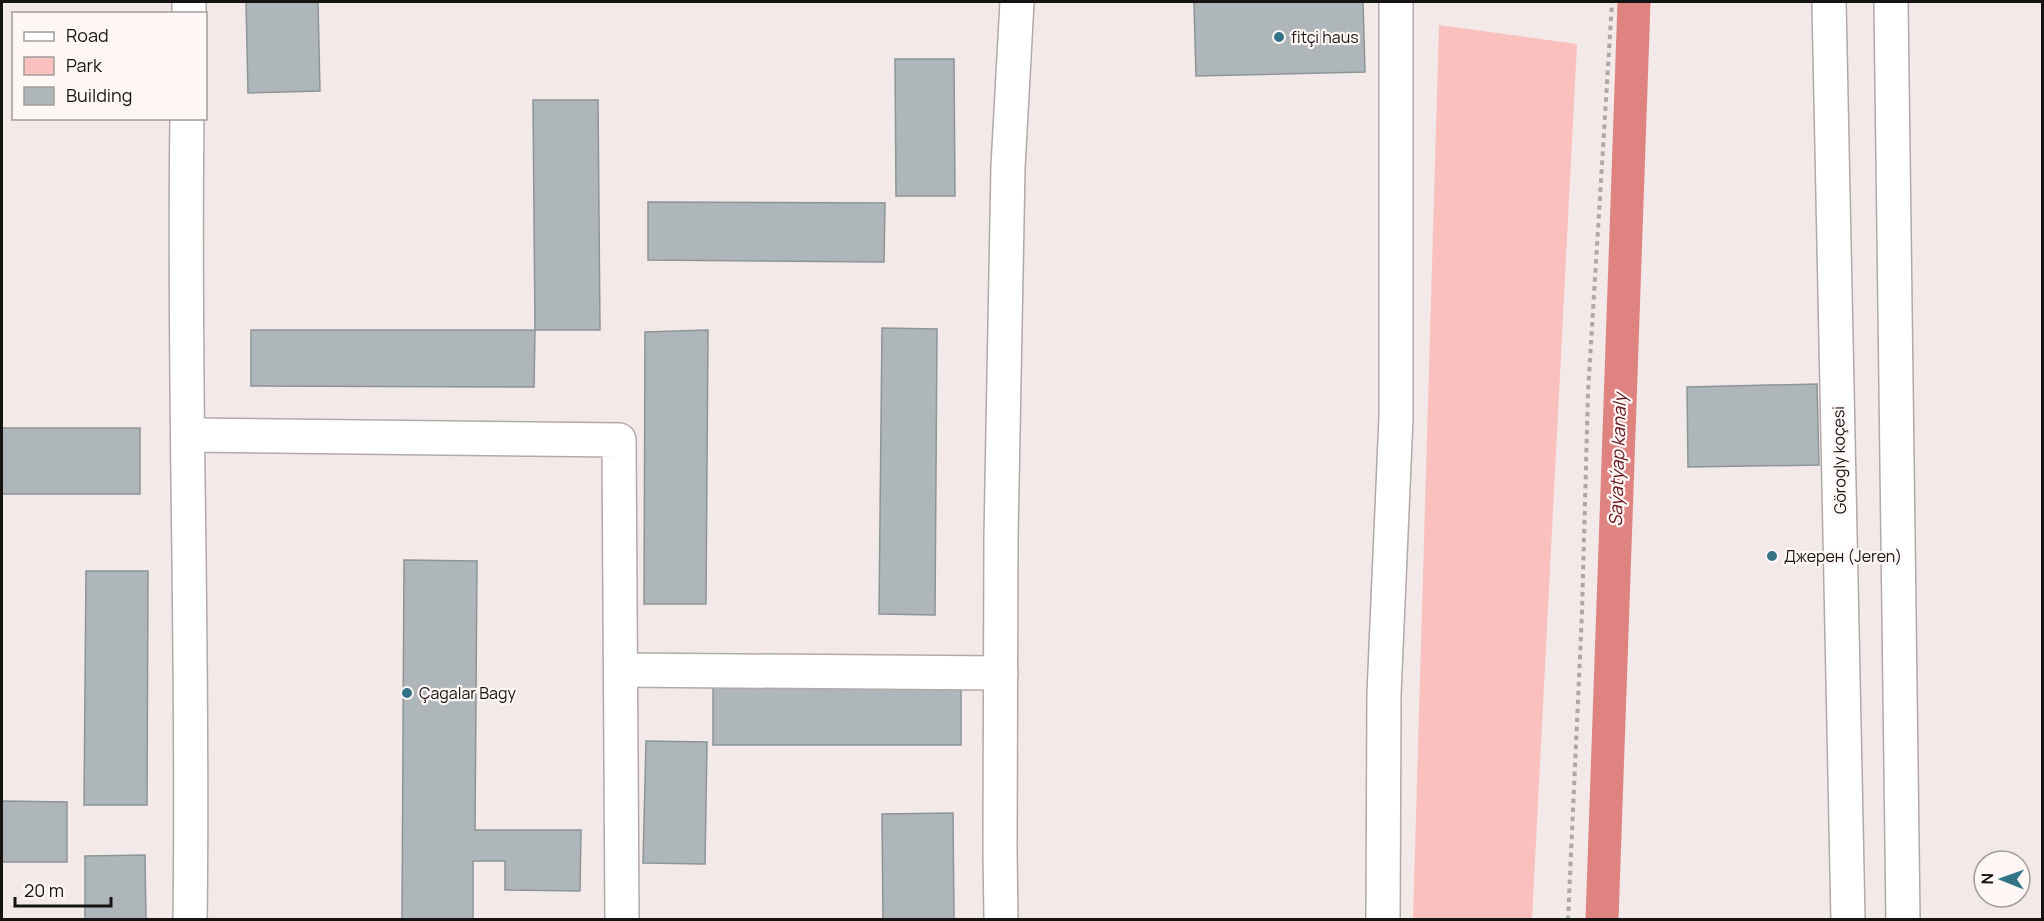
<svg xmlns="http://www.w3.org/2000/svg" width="2044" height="921" font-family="Manrope,sans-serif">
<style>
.green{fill:#fac0bd}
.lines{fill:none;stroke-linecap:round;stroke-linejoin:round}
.canal{stroke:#de8380;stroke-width:33}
.building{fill:#aeb6b9;stroke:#8c9497;stroke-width:1.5}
.minor-casing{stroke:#b2a9a9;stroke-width:36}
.path{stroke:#aea7a7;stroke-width:4;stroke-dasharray:4.5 4.5;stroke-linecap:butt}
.minor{stroke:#fff;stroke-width:33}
.poi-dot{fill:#327486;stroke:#fef7f6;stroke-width:2}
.labels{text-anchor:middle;stroke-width:4.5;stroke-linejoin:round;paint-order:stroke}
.poi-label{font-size:16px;fill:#161313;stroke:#fef7f6;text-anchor:start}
.street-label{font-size:16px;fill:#161313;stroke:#fef7f6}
.water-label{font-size:18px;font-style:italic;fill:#66141a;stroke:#fef7f6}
</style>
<rect width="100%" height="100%" fill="#f2e9e8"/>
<!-- green -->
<polygon class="green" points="1439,25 1577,44 1532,919 1413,919"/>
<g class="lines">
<!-- canal -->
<polyline class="canal" points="1602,920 1634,2"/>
</g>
<!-- building -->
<g class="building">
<polygon points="246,2 318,2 320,91 248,93"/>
<polygon points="1194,2 1363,2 1365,72 1196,76"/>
<polygon points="895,59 954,59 955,196 896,196"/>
<polygon points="533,100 598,100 600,330 535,330"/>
<polygon points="648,202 885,203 884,262 648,260"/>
<polygon points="882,328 937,329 935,615 879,614"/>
<polygon points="251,330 535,330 534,387 251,386"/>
<polygon points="708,330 706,604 644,604 645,332"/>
<polygon points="1817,384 1819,465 1688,467 1687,387"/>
<rect x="2" y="428" width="138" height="66"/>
<polygon points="404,560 477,561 475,830 581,830 580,891 505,890 505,861 473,861 473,920 402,920"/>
<polygon points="86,571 148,571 147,805 84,805"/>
<polygon points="961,682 961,745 713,745 713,683"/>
<polygon points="646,741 707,742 705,864 643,863"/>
<polygon points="2,801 67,802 67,862 2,862"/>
<polygon points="953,813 954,920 883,920 882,814"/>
<polygon points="145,855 146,920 85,920 85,856"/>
</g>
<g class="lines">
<!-- minor casing -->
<g class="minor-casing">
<g id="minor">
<polyline points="1829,2 1848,920"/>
<polyline points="1891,2 1903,920"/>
<polyline points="189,14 189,2"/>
<path d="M187 118C183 386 194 652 190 920"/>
<polyline points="188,435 619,440 622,920"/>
<polyline points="621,670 1001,673"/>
<polyline points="1001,920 1000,850 1001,537 1008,167 1017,2"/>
<polyline points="1383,920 1384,694 1396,418 1396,2"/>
</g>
</g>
<!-- path -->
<polyline class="path" points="1568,920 1582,612 1588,392 1612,2"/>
<!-- minor -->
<use href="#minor" class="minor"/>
</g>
<!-- markers -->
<g class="poi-dot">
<circle cx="1279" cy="37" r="6"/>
<circle cx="1772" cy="556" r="6"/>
<circle cx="407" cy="693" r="6"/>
</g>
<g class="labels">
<!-- poi labels -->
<g class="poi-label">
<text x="1291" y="43">fitçi haus</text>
<text x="1784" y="562">Джерен (Jeren)</text>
<text x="419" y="699">Çagalar Bagy</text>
</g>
<!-- street labels -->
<g class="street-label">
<text transform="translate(1839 460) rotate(-91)" y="6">Görogly koçesi</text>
</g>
<!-- water labels -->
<g class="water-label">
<text transform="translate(1618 460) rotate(-88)" y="6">Saýatýap kanaly</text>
</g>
</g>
<!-- border -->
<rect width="2044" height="921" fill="none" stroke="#161313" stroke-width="6"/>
<!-- legend -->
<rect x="12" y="12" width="195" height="108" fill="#fef7f6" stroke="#a19c9b" stroke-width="1.5"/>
<rect x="24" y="32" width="30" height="9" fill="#ffffff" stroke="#a19c9b" stroke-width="1.5"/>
<text x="66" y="42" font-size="18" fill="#161313">Road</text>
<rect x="24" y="57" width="30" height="18" fill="#fac0bd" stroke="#a19c9b" stroke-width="1.5"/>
<text x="66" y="72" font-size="18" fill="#161313">Park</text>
<rect x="24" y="87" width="30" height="18" fill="#aeb6b9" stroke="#a19c9b" stroke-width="1.5"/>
<text x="66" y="102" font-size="18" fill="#161313">Building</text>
<!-- north arrow -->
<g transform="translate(2002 879) rotate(271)"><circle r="28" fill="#fef7f6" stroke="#a19c9b" stroke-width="1.5"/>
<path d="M0-4.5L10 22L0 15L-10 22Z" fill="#327486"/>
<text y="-9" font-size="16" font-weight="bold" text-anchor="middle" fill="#161313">N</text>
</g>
<!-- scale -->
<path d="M15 897v9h96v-9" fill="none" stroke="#161313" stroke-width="3"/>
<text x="24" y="897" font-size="18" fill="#161313" stroke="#fef7f6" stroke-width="4.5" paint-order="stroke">20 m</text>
</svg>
